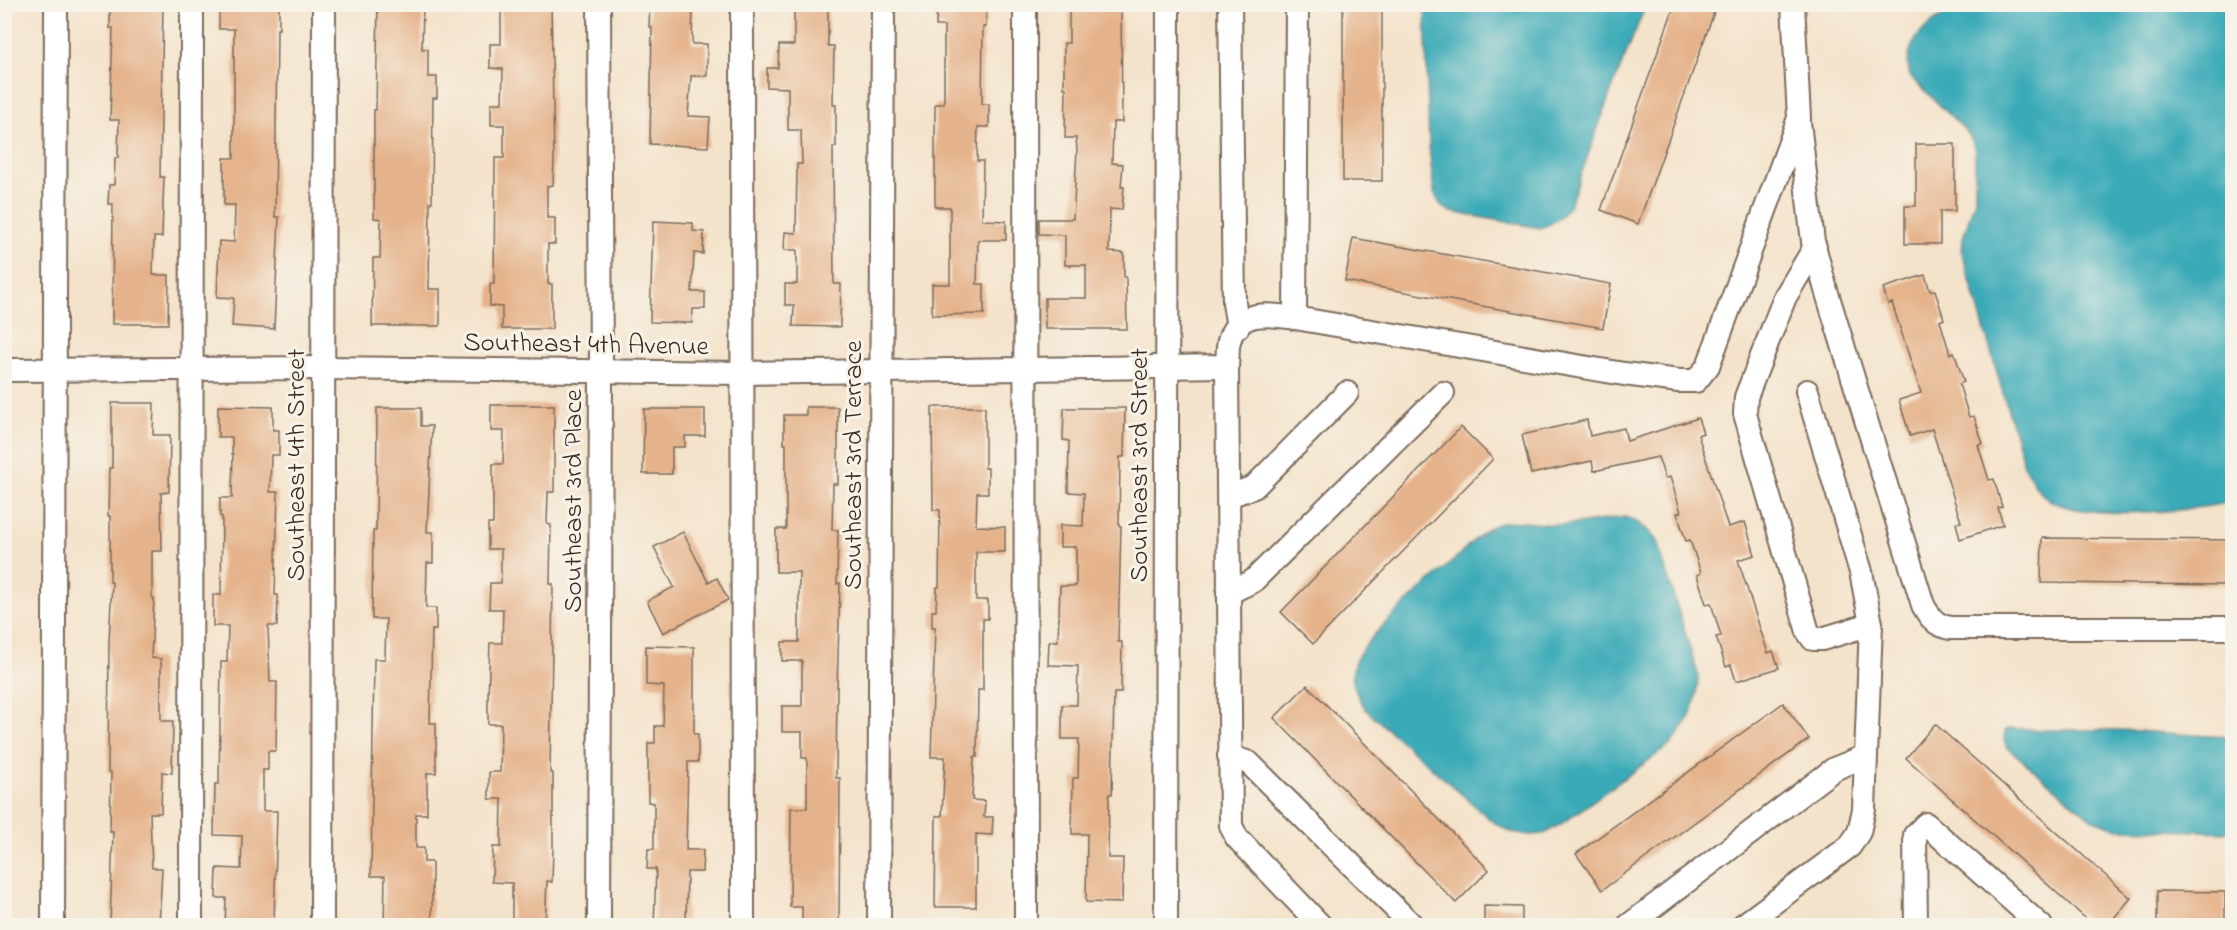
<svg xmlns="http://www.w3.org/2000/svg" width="2237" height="930" font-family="'Indie Flower',sans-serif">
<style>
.water{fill:#3baab8;stroke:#3b6a6b;stroke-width:1.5}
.building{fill:#e5b38b}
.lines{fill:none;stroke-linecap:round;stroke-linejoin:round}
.minor-casing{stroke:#7c6b5b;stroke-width:26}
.minor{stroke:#fff;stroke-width:22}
.labels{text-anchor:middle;stroke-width:6;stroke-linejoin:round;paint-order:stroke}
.street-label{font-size:27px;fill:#3b2a1e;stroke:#f7f3e8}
</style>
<rect width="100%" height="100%" fill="#f7f3e8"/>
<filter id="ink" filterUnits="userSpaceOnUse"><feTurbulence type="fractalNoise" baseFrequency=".0167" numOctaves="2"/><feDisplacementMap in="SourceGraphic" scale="12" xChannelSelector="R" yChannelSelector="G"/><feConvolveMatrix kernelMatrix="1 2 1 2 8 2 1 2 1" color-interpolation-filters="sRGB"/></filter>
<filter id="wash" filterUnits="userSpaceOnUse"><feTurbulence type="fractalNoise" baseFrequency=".008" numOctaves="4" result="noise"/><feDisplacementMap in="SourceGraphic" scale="24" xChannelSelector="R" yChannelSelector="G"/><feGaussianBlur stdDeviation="1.35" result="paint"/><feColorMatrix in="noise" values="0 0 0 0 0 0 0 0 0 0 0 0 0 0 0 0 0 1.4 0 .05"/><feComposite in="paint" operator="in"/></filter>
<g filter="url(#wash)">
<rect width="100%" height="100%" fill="#f4e3cb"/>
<!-- water -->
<g class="water">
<path d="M1425 5H1646L1612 89 1570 205C1561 217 1554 224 1540 228L1451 212 1441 206 1434 193 1429 146Z"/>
<path d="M1968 5H2232V502C2189 511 2095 520 2055 503 2039 496 2031 480 2024 465L1962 253 1963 238 1975 199V149L1971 138 1966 131 1910 76C1900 38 1937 15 1968 5Z"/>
<path d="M1625 517C1640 522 1647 528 1657 541L1698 674C1698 706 1691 720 1670 745L1564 822 1544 834 1529 835 1511 832 1493 822 1367 711C1358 698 1349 682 1354 665 1361 639 1432 580 1455 559 1466 548 1479 533 1493 526 1512 516 1540 526 1561 525 1583 524 1604 520 1625 517Z"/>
<path d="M2012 728C2049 732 2086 729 2122 730 2159 732 2196 736 2232 737V832L2118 829 2090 818 2007 747C2003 740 2003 737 2006 730Z"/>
</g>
<g id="blocks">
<!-- building -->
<g class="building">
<polygon points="110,4 163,4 160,177 164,177 163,205 162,237 154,237 153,275 169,275 168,324 112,324 113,204 108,204 109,185 114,185 115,158 118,158 119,120 110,120 113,28 110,28"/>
<polygon points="219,4 279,4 279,29 277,29 275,217 279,217 274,329 232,326 234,298 217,297 219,241 234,242 235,205 224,205 224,158 234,158 234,29 219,29"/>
<polygon points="378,4 423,4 422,49 428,49 428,77 437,77 437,98 433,98 432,202 430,202 429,289 440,289 440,326 372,326 373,258 380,258 381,219 374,218 374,110 376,110"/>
<polygon points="501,4 551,4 554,159 553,185 547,186 547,218 555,218 555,244 548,244 548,284 552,284 552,329 502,329 502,307 490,306 490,284 494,284 495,158 504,158 504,125 491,125 491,103 502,103 503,69 490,68 490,44 501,44"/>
<polygon points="650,4 693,4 692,44 707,44 707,76 691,76 688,116 710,117 708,147 650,144 652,27 649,27"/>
<polygon points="794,4 828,4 828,46 834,46 833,105 836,105 836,147 833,147 834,284 841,284 840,327 793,326 794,305 785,305 785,284 797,284 797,250 784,250 785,232 796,233 797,164 802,164 801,130 788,130 788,88 767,87 767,68 778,68 779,45 794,45"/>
<polygon points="937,4 986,4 986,27 983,27 982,104 989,104 989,127 978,127 977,161 983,161 982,220 1006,221 1006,240 978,240 977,284 984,284 984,314 932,315 932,284 950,284 950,207 935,207 935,104 944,104 944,26 936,26"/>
<polygon points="1069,4 1121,4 1122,122 1113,122 1112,163 1123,164 1121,187 1124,187 1122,210 1110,209 1109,252 1124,253 1124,277 1126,277 1127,329 1045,329 1045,298 1086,298 1086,265 1065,265 1065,235 1039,234 1039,219 1073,219 1077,150 1076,138 1065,138 1066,88 1064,88 1064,43 1069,43"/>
<rect x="1343" y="4" width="39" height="177"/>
<polygon points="1675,4 1717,4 1638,224 1601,210"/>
<polygon points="1916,144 1955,144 1955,211 1940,211 1940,244 1905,244 1905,206 1916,206"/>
<polygon points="653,221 693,223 693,231 704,232 703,254 694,253 692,292 705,292 705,309 693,309 692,323 650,322"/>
<polygon points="1353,238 1611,284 1603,328 1345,281"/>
<polygon points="1925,275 1930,291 1935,290 1944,319 1940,321 1950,354 1954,352 1964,382 1959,384 1969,417 1974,416 1983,444 1978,445 1989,480 1994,479 2002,507 1998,508 2003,525 1960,539 1956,523 1961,522 1932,429 1910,436 1899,400 1921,393 1892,303 1888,304 1883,288"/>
<polygon points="112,403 154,403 153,435 170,435 169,492 161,493 162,551 152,551 152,598 154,598 151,658 161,659 161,721 173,721 172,773 162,772 161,813 150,813 152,868 162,868 159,926 110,926 113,832 110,832 111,772 108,772 109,642 112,582 110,582 110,516 108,516 109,468 112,468"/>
<polygon points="491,405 554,405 554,492 548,492 547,524 551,525 550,584 553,584 550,773 553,773 553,848 552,882 547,881 545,926 512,926 512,883 492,882 493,847 501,847 502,799 489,799 489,772 500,772 501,724 488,724 488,698 490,643 502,643 503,609 489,609 490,583 501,583 501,549 488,549 488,524 493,524 493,464 503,464 504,431 491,431"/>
<polygon points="218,406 273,407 273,430 279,430 279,455 271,455 270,492 278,492 275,595 278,595 277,626 268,626 270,682 277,682 276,751 268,751 268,770 263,770 263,811 277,811 274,926 225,926 226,898 216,898 217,868 241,869 242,836 214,835 215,784 219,784 221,662 227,662 228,626 213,626 213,595 221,595 222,517 220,516 220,498 232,498 233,454 232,454 232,437 218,437"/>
<polygon points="806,407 838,407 838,484 833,484 832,530 838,530 837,584 840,583 837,691 836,778 840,778 839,926 802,926 802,907 790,907 791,808 807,808 807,758 802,758 802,732 782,732 782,706 802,706 802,661 782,661 782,642 799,642 799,572 776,572 776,529 786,529 786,444 784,444 784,415 806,415"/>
<polygon points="932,407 985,407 985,468 988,468 988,493 977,493 976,526 1005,527 1005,552 976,552 976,600 988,600 988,619 983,619 983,690 978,690 977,757 974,757 972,800 985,801 984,817 993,817 992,835 976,834 976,907 935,907 936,816 942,816 945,757 931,757 935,627 932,627 932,611 936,611 937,587 939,587 940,510 933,510"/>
<polygon points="377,408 421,408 421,426 432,426 427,532 433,532 433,563 427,563 426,608 436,608 436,630 432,630 430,723 436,723 436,773 427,773 427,814 416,814 416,848 424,848 424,862 432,862 432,926 384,926 385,876 371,876 374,659 385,659 386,619 372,619 373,531 376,531"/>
<polygon points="1064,408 1125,408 1124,457 1120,457 1119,526 1121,526 1118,642 1122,642 1121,693 1114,693 1112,794 1109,794 1108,858 1123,858 1122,903 1086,902 1087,834 1072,834 1073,778 1078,778 1079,739 1062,739 1062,705 1077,705 1078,666 1048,665 1049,641 1058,641 1060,586 1076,586 1076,547 1060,547 1060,525 1083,526 1084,493 1068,492 1069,441 1063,440"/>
<polygon points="644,409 705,409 705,436 685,436 685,447 672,447 672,474 643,474"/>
<polygon points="1698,418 1703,433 1698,435 1728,527 1745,522 1755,555 1738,560 1768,653 1773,651 1779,668 1736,681 1731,665 1726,667 1716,637 1721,636 1711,603 1706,604 1697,575 1701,573 1690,540 1686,541 1677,513 1681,512 1670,477 1665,478 1658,457 1594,471 1592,461 1531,474 1522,435 1587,420 1590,436 1624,428 1627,441"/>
<polygon points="1461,427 1493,459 1313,644 1281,612"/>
<polygon points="683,532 708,582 717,578 728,600 663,633 647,601 674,587 654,547"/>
<polygon points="2042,538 2232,540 2232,585 2041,583"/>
<polygon points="646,646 694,647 694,734 698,734 698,762 688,762 686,850 703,850 702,872 687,872 686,926 654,926 656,869 647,869 648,849 654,849 654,803 648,802 648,743 655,743 655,726 663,726 664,686 646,685"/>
<polygon points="1307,685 1489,870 1456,903 1274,718"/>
<polygon points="1783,703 1809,739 1602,890 1576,854"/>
<polygon points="1935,724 2131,898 2107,926 2094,926 1906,758"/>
<polygon points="2157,891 2225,892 2225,926 2157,926"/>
<polygon points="1484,906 1522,907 1522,926 1484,926"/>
</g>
</g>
</g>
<g filter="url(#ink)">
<use href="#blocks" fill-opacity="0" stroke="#7c6b5b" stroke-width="1.5"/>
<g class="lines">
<!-- minor casing -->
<g class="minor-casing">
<g id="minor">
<polyline points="742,4 743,926"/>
<polyline points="1025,4 1026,926"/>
<polyline points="1230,4 1234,303 1238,327"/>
<path d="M1799 122 1813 242 1826 290 1923 605C1930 618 1936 626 1951 628H2232"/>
<polyline points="1815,247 1785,297 1746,397 1745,414 1808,632 1813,639 1822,639 1871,624"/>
<polyline points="1295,318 1297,4"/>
<polyline points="1227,366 1231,826 1237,838 1321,926"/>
<path d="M4 370 324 368 742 373 1227 366C1228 358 1227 349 1229 341 1237 309 1271 314 1295 318L1624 374 1679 381H1696L1708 366 1799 118 1793 4"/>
<polyline points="1229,496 1254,487 1347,393"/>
<polyline points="1228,593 1253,581 1443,393"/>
<polyline points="1229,756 1249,763 1413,926"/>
<polyline points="53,926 56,4"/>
<polyline points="191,926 192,4"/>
<polyline points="322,926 324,4"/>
<polyline points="599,926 601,371 599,4"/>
<polyline points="879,926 883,4"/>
<polyline points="1166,926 1168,4"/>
<polyline points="1628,926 1834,769 1866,756"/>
<polyline points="1742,926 1850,846 1859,832 1864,809 1871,624 1861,572 1807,391"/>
<polyline points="1916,926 1915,835 1926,824 2041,926"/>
</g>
</g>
<!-- minor -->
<use href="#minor" class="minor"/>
</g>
</g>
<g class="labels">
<!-- street labels -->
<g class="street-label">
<text transform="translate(586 343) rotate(1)" y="9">Southeast 4th Avenue</text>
<text transform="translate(295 465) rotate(-90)" y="9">Southeast 4th Street</text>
<text transform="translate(852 465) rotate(-90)" y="9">Southeast 3rd Terrace</text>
<text transform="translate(1138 465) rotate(-90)" y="9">Southeast 3rd Street</text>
<text transform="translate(572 501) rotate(-90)" y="9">Southeast 3rd Place</text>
</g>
</g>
<!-- margin -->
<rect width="2237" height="930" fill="none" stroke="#f7f3e8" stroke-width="24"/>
</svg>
